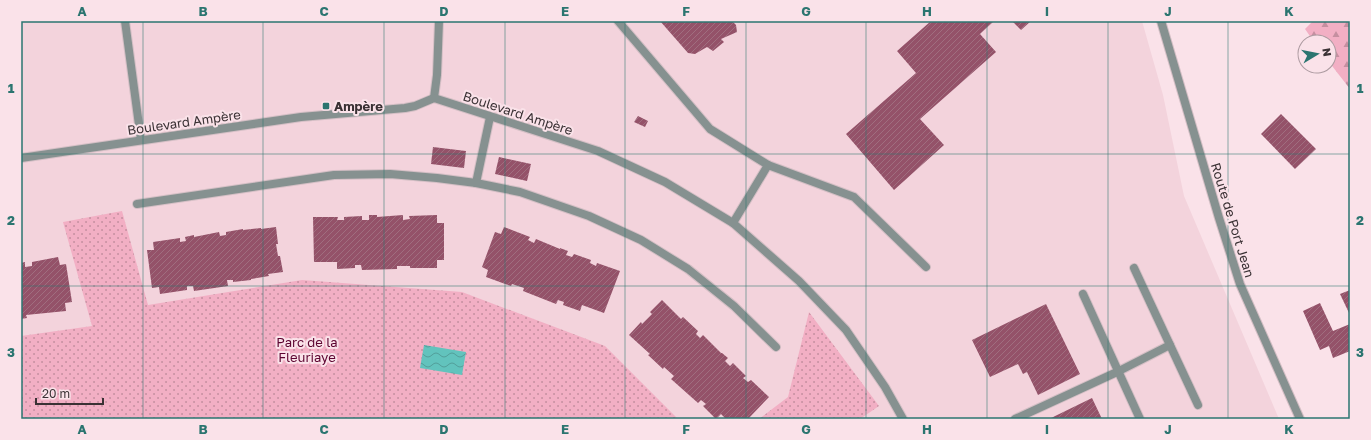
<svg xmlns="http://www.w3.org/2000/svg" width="1371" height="440" font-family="'Golos Text',sans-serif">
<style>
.built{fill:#f3d3dc}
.forest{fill:url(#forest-firs)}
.park{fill:url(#park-dots)}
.water{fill:url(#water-waves)}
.building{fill:url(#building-hatch)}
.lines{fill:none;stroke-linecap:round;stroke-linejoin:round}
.service-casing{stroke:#d4bfc5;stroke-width:10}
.minor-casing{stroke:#d4bfc5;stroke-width:10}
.service{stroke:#869190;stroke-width:8}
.minor{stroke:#869190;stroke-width:8}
.grid{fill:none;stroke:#2b7570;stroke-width:1;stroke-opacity:0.55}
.poi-dot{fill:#2b7570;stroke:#fae2e9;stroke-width:1.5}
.labels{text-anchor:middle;stroke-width:4;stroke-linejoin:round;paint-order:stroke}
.poi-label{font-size:13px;font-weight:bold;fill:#3a3134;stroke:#fae2e9;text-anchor:start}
.street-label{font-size:13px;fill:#3a3134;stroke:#fae2e9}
.park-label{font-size:13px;fill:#5d0531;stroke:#fae2e9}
.neatline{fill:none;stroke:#2b7570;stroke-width:1.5}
.grid-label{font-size:13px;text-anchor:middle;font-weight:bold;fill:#2b7570}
</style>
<defs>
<pattern id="forest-firs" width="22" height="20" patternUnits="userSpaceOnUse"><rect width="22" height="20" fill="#f2afc4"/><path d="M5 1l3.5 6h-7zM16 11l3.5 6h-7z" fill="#c58fa0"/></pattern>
<pattern id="park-dots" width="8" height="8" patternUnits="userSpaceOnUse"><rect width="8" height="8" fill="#f2afc4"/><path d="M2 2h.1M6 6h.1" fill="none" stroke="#c58fa0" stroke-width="1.8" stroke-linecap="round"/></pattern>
<pattern id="water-waves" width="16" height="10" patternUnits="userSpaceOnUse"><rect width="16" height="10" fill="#62c3bd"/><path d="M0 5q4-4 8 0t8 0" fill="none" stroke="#529f9a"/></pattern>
<pattern id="building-hatch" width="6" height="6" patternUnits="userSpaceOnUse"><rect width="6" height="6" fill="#945269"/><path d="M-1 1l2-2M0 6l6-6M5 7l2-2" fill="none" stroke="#a06e7f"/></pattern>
</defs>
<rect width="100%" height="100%" fill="#fae2e9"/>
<!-- built -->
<polygon class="built" points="21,21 1142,21 1163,95 1184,196 1279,419 21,419"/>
<!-- forest -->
<polygon class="forest" points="1313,21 1350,21 1350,89 1329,62 1329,42 1314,42 1305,29"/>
<!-- park -->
<g class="park">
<polygon points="122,211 148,305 302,280 462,292 605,346 678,419 21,419 21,336 92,326 63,222"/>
<polygon points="809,312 879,406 860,419 759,419 788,397"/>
</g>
<!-- water -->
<polygon class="water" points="424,345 466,352 462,375 420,368"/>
<!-- building -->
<g class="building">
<polygon points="660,21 732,21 736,25 737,32 721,39 724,42 713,51 707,47 695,54 688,53"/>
<polygon points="931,21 994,21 980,34 996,52 920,119 944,145 894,190 846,134 916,73 897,51"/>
<polygon points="1012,21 1031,21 1021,30"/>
<polygon points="1281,114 1316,149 1295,169 1261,134"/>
<polygon points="638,116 648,121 645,127 634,122"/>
<polygon points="433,147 466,151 464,168 431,164"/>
<polygon points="499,157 531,164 527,181 495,174"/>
<polygon points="369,215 377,215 377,217 403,215 403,220 410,219 409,216 437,215 437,223 444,223 444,260 437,260 437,268 410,268 410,266 397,266 397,269 362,270 361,265 355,265 355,268 337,269 337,262 314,262 313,217 338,217 337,220 344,220 344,217 362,216 362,220 369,220"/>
<polygon points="276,227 278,244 276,244 278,256 280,256 283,272 268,274 269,276 251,279 251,280 233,282 233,280 227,280 228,286 194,291 193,286 187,286 187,290 160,294 159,287 152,288 147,250 154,250 153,242 180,238 180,242 186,241 185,237 194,235 194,237 219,232 220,236 226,235 226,232 243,229 243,230 261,228 261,229"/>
<polygon points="504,227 530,237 528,240 534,243 536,239 560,249 560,248 568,251 566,255 572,257 574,254 591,260 590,263 596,266 597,263 620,271 604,313 582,305 580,311 563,305 564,302 558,300 556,304 523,291 524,288 512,284 511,286 486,277 488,270 482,267 495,232 501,234"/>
<polygon points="58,257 60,265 66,264 72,302 65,303 66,311 26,315 27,318 21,319 21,263 25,262 25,267 32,266 32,262"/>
<polygon points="1350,290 1350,315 1340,294"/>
<polygon points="662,300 681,319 683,317 698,331 696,334 700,338 703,335 721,353 722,353 728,358 725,361 730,366 733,363 746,376 743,378 748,382 751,380 769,397 748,419 726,419 721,414 716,419 703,406 706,404 701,400 698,403 671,379 674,376 664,367 663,369 648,355 650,354 629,335 641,322 642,324 652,314 650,312"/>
<polygon points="1320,303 1333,331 1350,324 1350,351 1333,358 1329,346 1320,350 1303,311"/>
<polygon points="1046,304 1080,374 1038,395 1027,372 1023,374 1018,364 990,377 972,340"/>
<polygon points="1092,398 1102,419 1049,419"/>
</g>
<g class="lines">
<!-- service casing -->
<g class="service-casing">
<g id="service">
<polyline points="618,21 710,129 768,165"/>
<polyline points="476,183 490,117"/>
<polyline points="137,204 334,175 390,174 437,178 476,183 520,192 589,216 641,240 688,269 734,306 776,347"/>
<polyline points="733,223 768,165 854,197 926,267"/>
<polyline points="1134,268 1198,405"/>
<polyline points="1083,294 1140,419"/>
<polyline points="1015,419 1117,372 1170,345"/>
</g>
</g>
<!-- minor casing -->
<g class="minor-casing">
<g id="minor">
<polyline points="125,21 141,140"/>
<polyline points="1161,21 1219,218 1240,284 1300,419"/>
<polyline points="434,98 437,75 439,21"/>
<polyline points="21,158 301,117 405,108 415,106 434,98 598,151 665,182 733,223 799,281 846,330 885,387 903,419"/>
</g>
</g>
<!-- service -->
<use href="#service" class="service"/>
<!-- minor -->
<use href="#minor" class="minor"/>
</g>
<!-- grid -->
<path class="grid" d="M143 21V419M263 21V419M384 21V419M505 21V419M625 21V419M746 21V419M866 21V419M987 21V419M1108 21V419M1228 21V419M21 154H1350M21 286H1350"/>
<!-- markers -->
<rect class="poi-dot" x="322" y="102" width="8" height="8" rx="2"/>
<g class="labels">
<!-- poi labels -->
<g class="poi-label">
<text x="334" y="111">Ampère</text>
</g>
<!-- street labels -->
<g class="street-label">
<text transform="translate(518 113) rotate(18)" y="5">Boulevard Ampère</text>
<text transform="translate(184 122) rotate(-8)" y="5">Boulevard Ampère</text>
<text transform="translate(1233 220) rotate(73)" y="5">Route de Port Jean</text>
</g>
<!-- park labels -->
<g class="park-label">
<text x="307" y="347">Parc de la<tspan x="307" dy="15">Fleuriaye</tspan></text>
</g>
</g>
<!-- border -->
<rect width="1371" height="440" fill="none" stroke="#fae2e9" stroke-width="44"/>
<!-- north arrow -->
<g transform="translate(1317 54) rotate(80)"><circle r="19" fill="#fae2e9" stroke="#ad9ba1"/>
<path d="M0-3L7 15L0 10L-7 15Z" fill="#2b7570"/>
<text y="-6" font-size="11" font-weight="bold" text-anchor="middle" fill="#3a3134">N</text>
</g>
<!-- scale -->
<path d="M36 398v6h67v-6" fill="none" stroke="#3a3134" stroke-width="2"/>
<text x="42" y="398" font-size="12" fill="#3a3134" stroke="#fae2e9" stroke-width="3" paint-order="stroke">20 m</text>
<rect x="22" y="22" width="1327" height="396" class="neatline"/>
<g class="grid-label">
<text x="82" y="16">A</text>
<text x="203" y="16">B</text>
<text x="324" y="16">C</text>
<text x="444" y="16">D</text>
<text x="565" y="16">E</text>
<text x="686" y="16">F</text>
<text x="806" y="16">G</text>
<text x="927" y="16">H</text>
<text x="1047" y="16">I</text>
<text x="1168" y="16">J</text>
<text x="1289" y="16">K</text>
<text x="11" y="93">1</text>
<text x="1360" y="93">1</text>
<text x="11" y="225">2</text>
<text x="1360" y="225">2</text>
<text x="11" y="357">3</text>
<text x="1360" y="357">3</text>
<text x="82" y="434">A</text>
<text x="203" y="434">B</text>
<text x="324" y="434">C</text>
<text x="444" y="434">D</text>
<text x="565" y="434">E</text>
<text x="686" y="434">F</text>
<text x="806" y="434">G</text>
<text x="927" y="434">H</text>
<text x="1047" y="434">I</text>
<text x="1168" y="434">J</text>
<text x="1289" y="434">K</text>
</g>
</svg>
